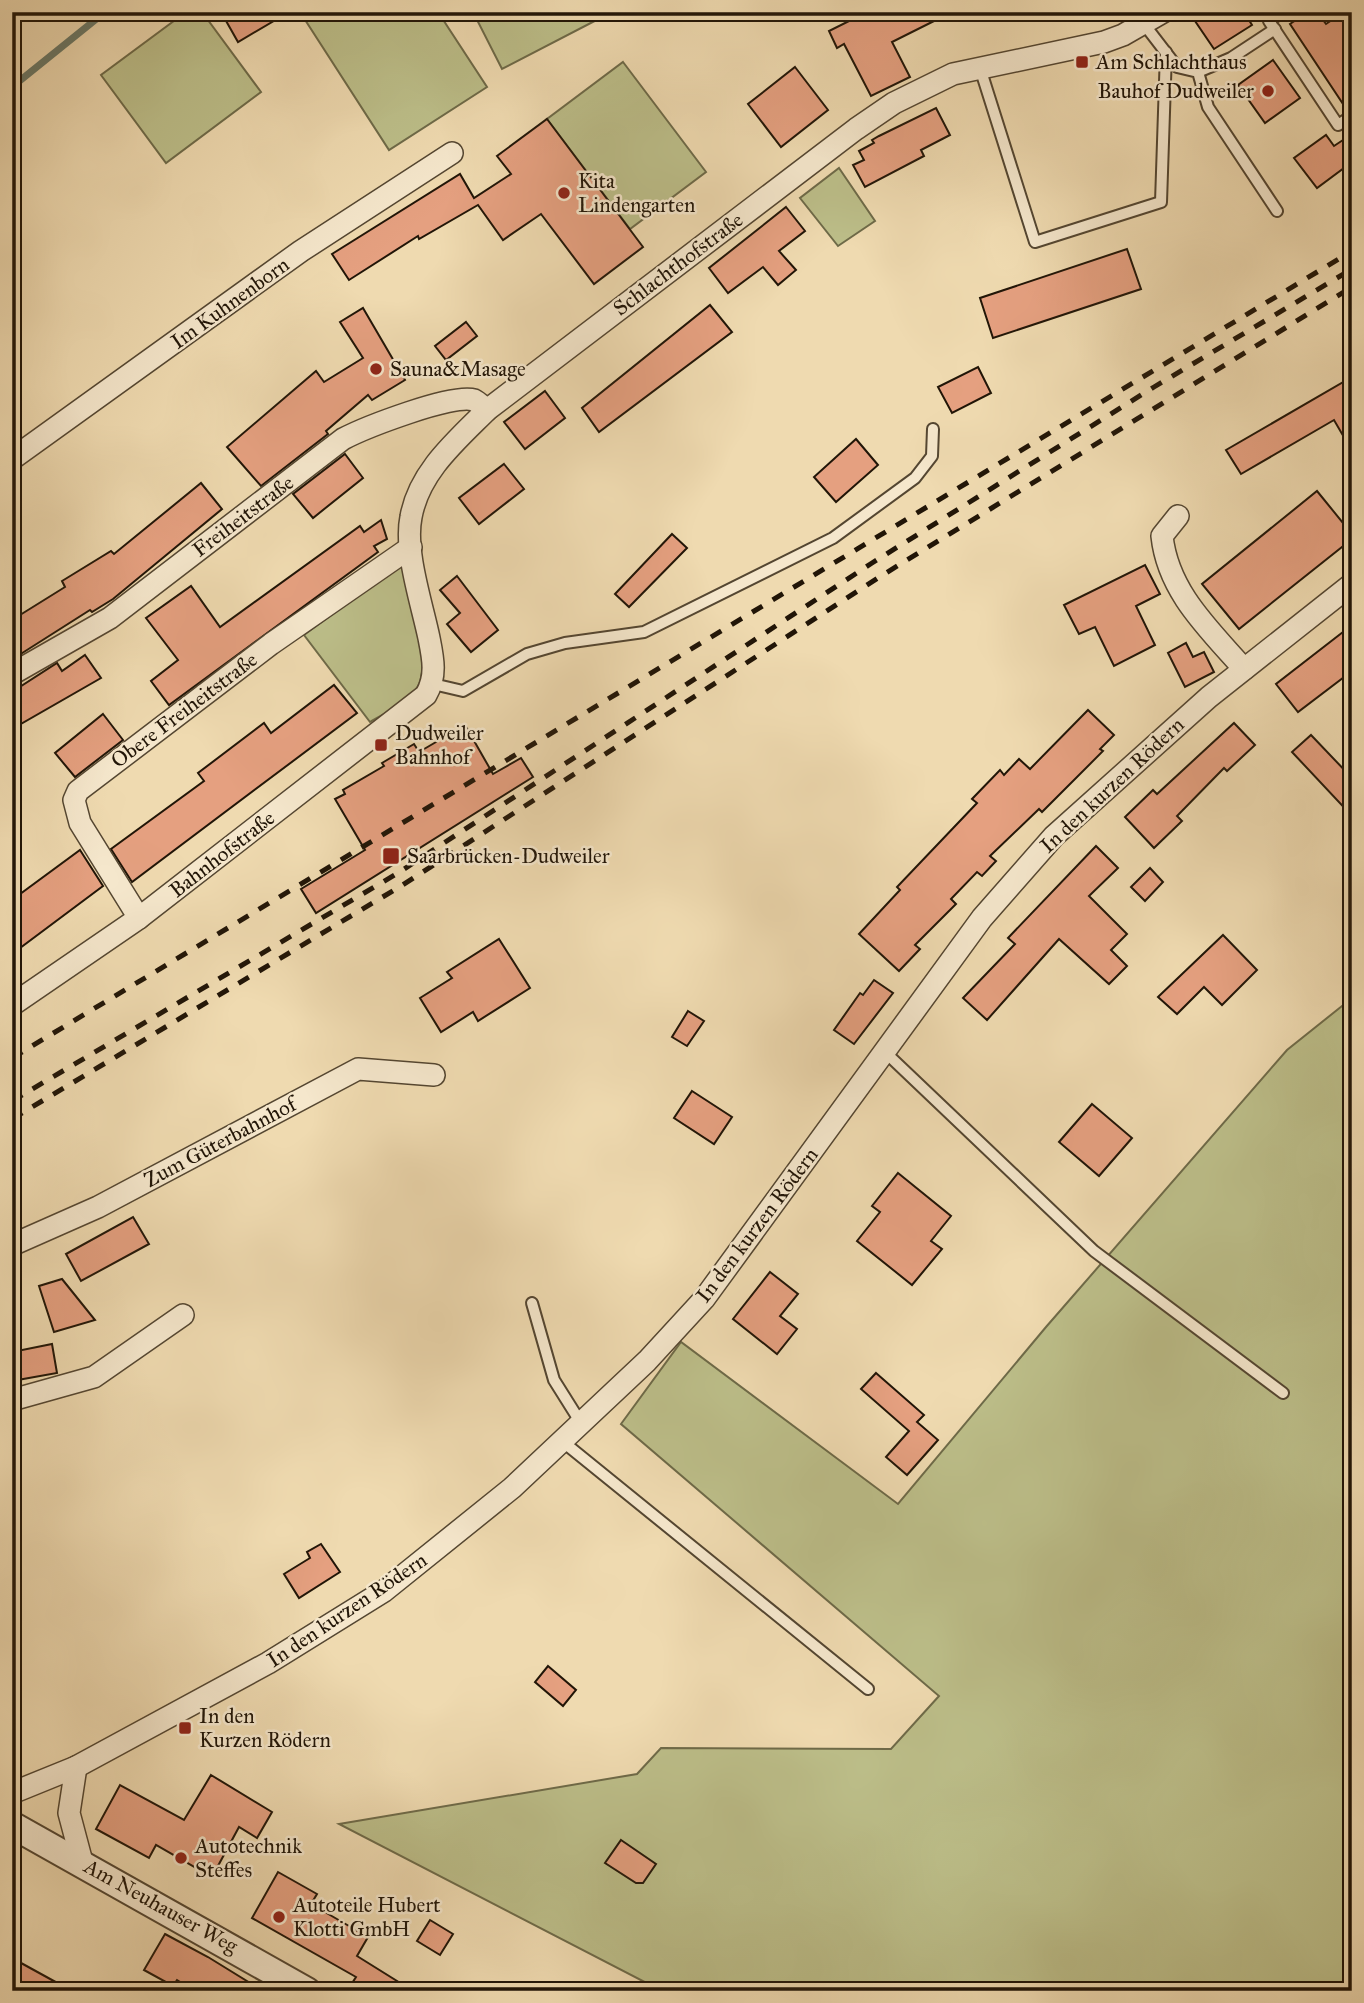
<svg xmlns="http://www.w3.org/2000/svg" width="1364" height="2003" font-family="'IM FELL Great Primer',serif">
<style>
.green{fill:#bcbe89;stroke:#6e6a48;stroke-width:2}
.lines{fill:none;stroke-linecap:round;stroke-linejoin:round}
.stream{stroke:#6a7968;stroke-width:7}
.building{fill:#e5a080;stroke:#211507;stroke-width:2}
.service-casing{stroke:#544631;stroke-width:14}
.minor-casing{stroke:#544631;stroke-width:24}
.tertiary-casing{stroke:#544631;stroke-width:30}
.service{stroke:#f5e7cc;stroke-width:10}
.minor{stroke:#f5e7cc;stroke-width:21}
.tertiary{stroke:#f5e7cc;stroke-width:26}
.rail{stroke:#211507;stroke-width:5;stroke-dasharray:12 12;stroke-linecap:butt}
.poi-dot{fill:#8f2418;stroke:#f5e7cc;stroke-width:2.5}
.labels{text-anchor:middle;stroke-width:5;stroke-linejoin:round;paint-order:stroke}
.poi-label{font-size:21px;fill:#211507;stroke:#f5e7cc;text-anchor:start}
.street-label{font-size:21px;fill:#211507;stroke:#f5e7cc}
</style>
<rect width="100%" height="100%" fill="#efdab0"/>
<filter id="stains"><feTurbulence type="fractalNoise" baseFrequency=".00286" numOctaves="4"/><feColorMatrix values="0 0 0 0 .2 0 0 0 0 .09 0 0 0 0 .02 0 0 0 .5 -.17"/></filter>
<radialGradient id="worn" r=".72"><stop offset=".6" stop-color="#630" stop-opacity="0"/><stop offset="1" stop-color="#630" stop-opacity=".3"/></radialGradient>
<!-- green -->
<g class="green">
<polygon points="186,12 202,12 261,92 166,163 101,75"/>
<polygon points="300,12 438,12 487,87 389,150"/>
<polygon points="473,12 612,12 502,69"/>
<polygon points="623,62 706,172 630,229 547,119"/>
<polygon points="839,168 875,221 838,246 800,198"/>
<path d="M402 563C409 591 432 661 418 686 410 702 385 713 370 722L304 635Z"/>
<polygon points="1352,998 1352,1991 662,1991 339,1824 637,1774 661,1748 891,1749 939,1696 621,1424 681,1342 898,1504 1046,1327 1287,1050"/>
</g>
<g class="lines">
<!-- stream -->
<polyline class="stream" points="12,87 105,12"/>
</g>
<!-- building -->
<g class="building">
<polygon points="221,12 289,12 238,42"/>
<polygon points="867,12 952,12 892,42 910,77 871,96 844,44 837,48 829,31"/>
<polygon points="1203,12 1244,12 1252,25 1214,49 1193,18"/>
<polygon points="1308,12 1317,12 1326,24 1344,12 1352,12 1352,108 1347,110 1290,24"/>
<polygon points="1273,60 1300,98 1265,123 1238,85"/>
<polygon points="795,67 828,110 781,147 748,104"/>
<polygon points="936,108 950,135 921,150 924,156 865,187 853,165 864,160 859,151 874,143 872,140 879,136"/>
<polygon points="547,119 643,247 594,284 541,214 503,240 478,205 419,239 418,236 349,280 332,254 460,174 474,198 511,174 497,156"/>
<polygon points="1352,134 1352,162 1317,188 1294,158 1326,135 1334,146"/>
<polygon points="786,207 805,231 779,251 796,270 778,285 763,267 728,293 709,268"/>
<polygon points="1127,249 1141,289 993,338 980,298"/>
<polygon points="710,305 732,332 599,432 582,408"/>
<polygon points="363,308 405,380 372,400 368,395 326,431 328,434 261,486 227,447 316,371 324,382 363,358 340,322"/>
<polygon points="466,322 477,336 446,360 435,346"/>
<polygon points="978,367 991,393 952,413 938,387"/>
<polygon points="1352,377 1352,451 1334,420 1241,474 1226,450"/>
<polygon points="545,391 565,418 525,449 504,422"/>
<polygon points="856,439 878,465 836,502 814,477"/>
<polygon points="345,454 363,478 313,518 293,494"/>
<polygon points="504,464 524,489 479,524 459,498"/>
<polygon points="201,483 222,509 113,599 92,612 90,610 16,657 12,651 12,620 65,587 62,581 111,551 114,554"/>
<polygon points="1317,491 1352,534 1352,539 1239,629 1202,584"/>
<polygon points="381,520 387,539 374,546 378,552 169,705 151,681 178,660 146,618 191,586 220,627 360,526 364,532"/>
<polygon points="672,534 687,548 629,607 615,594"/>
<polygon points="1145,565 1160,594 1136,606 1155,645 1114,666 1095,627 1079,634 1064,605"/>
<polygon points="457,576 498,630 471,652 447,624 460,613 440,590"/>
<polygon points="1352,625 1352,671 1298,712 1276,684"/>
<polygon points="1186,643 1193,657 1204,652 1214,672 1185,687 1168,653"/>
<polygon points="85,655 101,678 12,729 12,692 57,663 62,671"/>
<polygon points="334,685 357,713 132,882 111,849 204,781 198,773 264,723 271,733"/>
<polygon points="1088,710 1114,735 1100,749 1103,751 1042,812 1039,809 990,856 996,861 982,876 977,872 951,899 956,904 915,945 920,949 899,971 859,934 900,890 897,887 977,803 972,799 1000,770 1004,775 1019,759 1030,769"/>
<polygon points="103,714 123,740 75,777 55,753"/>
<polygon points="1234,723 1255,745 1227,771 1224,768 1177,816 1182,821 1154,848 1125,817 1153,790 1157,794"/>
<polygon points="465,725 493,774 521,758 533,777 316,913 301,889 365,850 335,799 345,794 343,790 384,766 382,763 414,744 419,752"/>
<polygon points="1311,735 1352,778 1352,816 1292,752"/>
<polygon points="1096,846 1118,868 1089,896 1127,934 1111,950 1127,966 1109,984 1059,939 987,1020 963,998 1015,944 1008,938"/>
<polygon points="80,850 103,886 12,954 12,900"/>
<polygon points="1150,868 1163,882 1145,901 1131,887"/>
<polygon points="1223,935 1257,970 1222,1005 1204,987 1177,1014 1158,997"/>
<polygon points="499,939 530,988 478,1021 473,1012 441,1032 420,998 452,978 447,972"/>
<polygon points="874,980 893,993 854,1044 834,1030 860,993 863,995"/>
<polygon points="688,1011 704,1021 687,1046 672,1037"/>
<polygon points="692,1091 732,1117 714,1144 674,1118"/>
<polygon points="1092,1104 1132,1138 1099,1176 1059,1142"/>
<polygon points="898,1173 951,1216 931,1241 942,1249 912,1285 857,1241 880,1212 872,1206"/>
<polygon points="133,1217 149,1244 81,1281 66,1254"/>
<polygon points="770,1272 798,1294 780,1316 797,1329 777,1354 733,1319"/>
<polygon points="62,1279 95,1320 54,1332 39,1286"/>
<polygon points="52,1344 57,1373 12,1381 12,1352"/>
<polygon points="876,1373 924,1415 917,1422 938,1440 907,1475 886,1457 909,1431 861,1389"/>
<polygon points="321,1544 340,1572 299,1598 284,1574 310,1558 307,1552"/>
<polygon points="548,1666 576,1690 563,1706 535,1682"/>
<polygon points="211,1775 272,1812 257,1838 239,1827 212,1877 156,1845 149,1858 96,1829 120,1785 184,1820"/>
<polygon points="621,1840 656,1864 643,1883 636,1883 605,1863"/>
<polygon points="278,1872 317,1894 311,1904 368,1937 357,1956 413,1991 347,1991 356,1977 252,1918"/>
<polygon points="430,1920 453,1934 440,1955 417,1941"/>
<polygon points="165,1934 208,1957 263,1991 195,1991 177,1980 173,1986 144,1970"/>
<polygon points="12,1958 72,1991 12,1991"/>
</g>
<g class="lines">
<!-- service casing -->
<g class="service-casing">
<g id="service">
<polyline points="1282,12 1269,21 1338,125 1352,116"/>
<polyline points="1144,24 1177,67 1198,72 1208,107 1277,211"/>
<polyline points="980,68 1035,242 1161,202 1166,52"/>
<polyline points="1198,72 1231,58 1275,29"/>
<polyline points="433,684 463,691 527,654 565,643 644,632 833,538 915,478 932,456 933,429"/>
<polyline points="885,1052 1094,1251 1283,1393"/>
<polyline points="532,1303 554,1380 581,1423"/>
<polyline points="562,1441 868,1689"/>
</g>
</g>
<!-- minor casing -->
<g class="minor-casing">
<g id="minor">
<polyline points="12,459 301,251 452,153"/>
<path d="M1178 516 1162 536C1168 592 1209 629 1244 669"/>
<path d="M12 674 110 618 343 439C364 428 453 393 474 400 478 402 483 407 487 410"/>
<polyline points="139,918 80,823 74,800 78,791 271,644 411,547"/>
<path d="M12 1005 139 918 426 695C437 676 433 658 429 638 422 604 404 551 411 517 419 472 456 441 487 410L856 129 894 103 953 74 1104 42 1123 35 1163 12"/>
<polyline points="12,1245 98,1207 358,1069 434,1075"/>
<polyline points="12,1400 94,1377 183,1315"/>
<polyline points="76,1767 69,1813 82,1862"/>
<polyline points="12,1793 76,1767 268,1663 384,1591 512,1488 647,1361 704,1299 982,918 1054,836 1209,697 1352,584"/>
</g>
</g>
<!-- tertiary casing -->
<g class="tertiary-casing">
<polyline id="tertiary" points="12,1825 307,1991"/>
</g>
<!-- service -->
<use href="#service" class="service"/>
<!-- minor -->
<use href="#minor" class="minor"/>
<!-- tertiary -->
<use href="#tertiary" class="tertiary"/>
<!-- rail -->
<g class="rail">
<polyline points="12,1058 1352,251"/>
<polyline points="12,1101 398,873 872,563 1154,387 1352,269"/>
<polyline points="12,1119 401,886 881,576 1352,287"/>
</g>
</g>
<!-- markers -->
<g class="poi-dot">
<rect x="1075" y="55" width="14" height="14" rx="3.5"/>
<circle cx="1268" cy="91" r="7"/>
<circle cx="564" cy="193" r="7"/>
<circle cx="376" cy="369" r="7"/>
<rect x="374" y="738" width="14" height="14" rx="3.5"/>
<rect x="382" y="847" width="18" height="18" rx="3.5"/>
<rect x="178" y="1721" width="14" height="14" rx="3.5"/>
<circle cx="181" cy="1858" r="7"/>
<circle cx="279" cy="1917" r="7"/>
</g>
<g class="labels">
<!-- poi labels -->
<g class="poi-label">
<text x="1096" y="69">Am Schlachthaus</text>
<text x="1254" y="98" text-anchor="end">Bauhof Dudweiler</text>
<text x="578" y="188">Kita<tspan x="578" dy="24">Lindengarten</tspan></text>
<text x="390" y="376">Sauna&amp;Masage</text>
<text x="395" y="740">Dudweiler<tspan x="395" dy="24">Bahnhof</tspan></text>
<text x="407" y="863">Saarbrücken-Dudweiler</text>
<text x="199" y="1723">In den<tspan x="199" dy="24">Kurzen Rödern</tspan></text>
<text x="195" y="1853">Autotechnik<tspan x="195" dy="24">Steffes</tspan></text>
<text x="293" y="1912">Autoteile Hubert<tspan x="293" dy="24">Klotti GmbH</tspan></text>
</g>
<!-- street labels -->
<g class="street-label">
<text transform="translate(678 264) rotate(-37)" y="7">Schlachthofstraße</text>
<text transform="translate(230 303) rotate(-36)" y="7">Im Kuhnenborn</text>
<text transform="translate(243 516) rotate(-37)" y="7">Freiheitstraße</text>
<text transform="translate(184 710) rotate(-37)" y="7">Obere Freiheitstraße</text>
<text transform="translate(1112 785) rotate(-43)" y="7">In den kurzen Rödern</text>
<text transform="translate(222 854) rotate(-38)" y="7">Bahnhofstraße</text>
<text transform="translate(220 1142) rotate(-28)" y="7">Zum Güterbahnhof</text>
<text transform="translate(757 1225) rotate(-53)" y="7">In den kurzen Rödern</text>
<text transform="translate(347 1610) rotate(-34)" y="7">In den kurzen Rödern</text>
<text transform="translate(161 1906) rotate(29)" y="7">Am Neuhauser Weg</text>
</g>
</g>
<!-- margin -->
<rect width="1364" height="2003" fill="none" stroke="#efdab0" stroke-width="42"/>
<rect x="14" y="14" width="1336" height="1975" fill="none" stroke="#211507" stroke-width="3.5"/>
<rect x="21" y="21" width="1322" height="1961" fill="none" stroke="#211507" stroke-width="2"/>
<rect width="100%" height="100%" filter="url(#stains)"/>
<rect width="100%" height="100%" fill="url(#worn)"/>
</svg>
